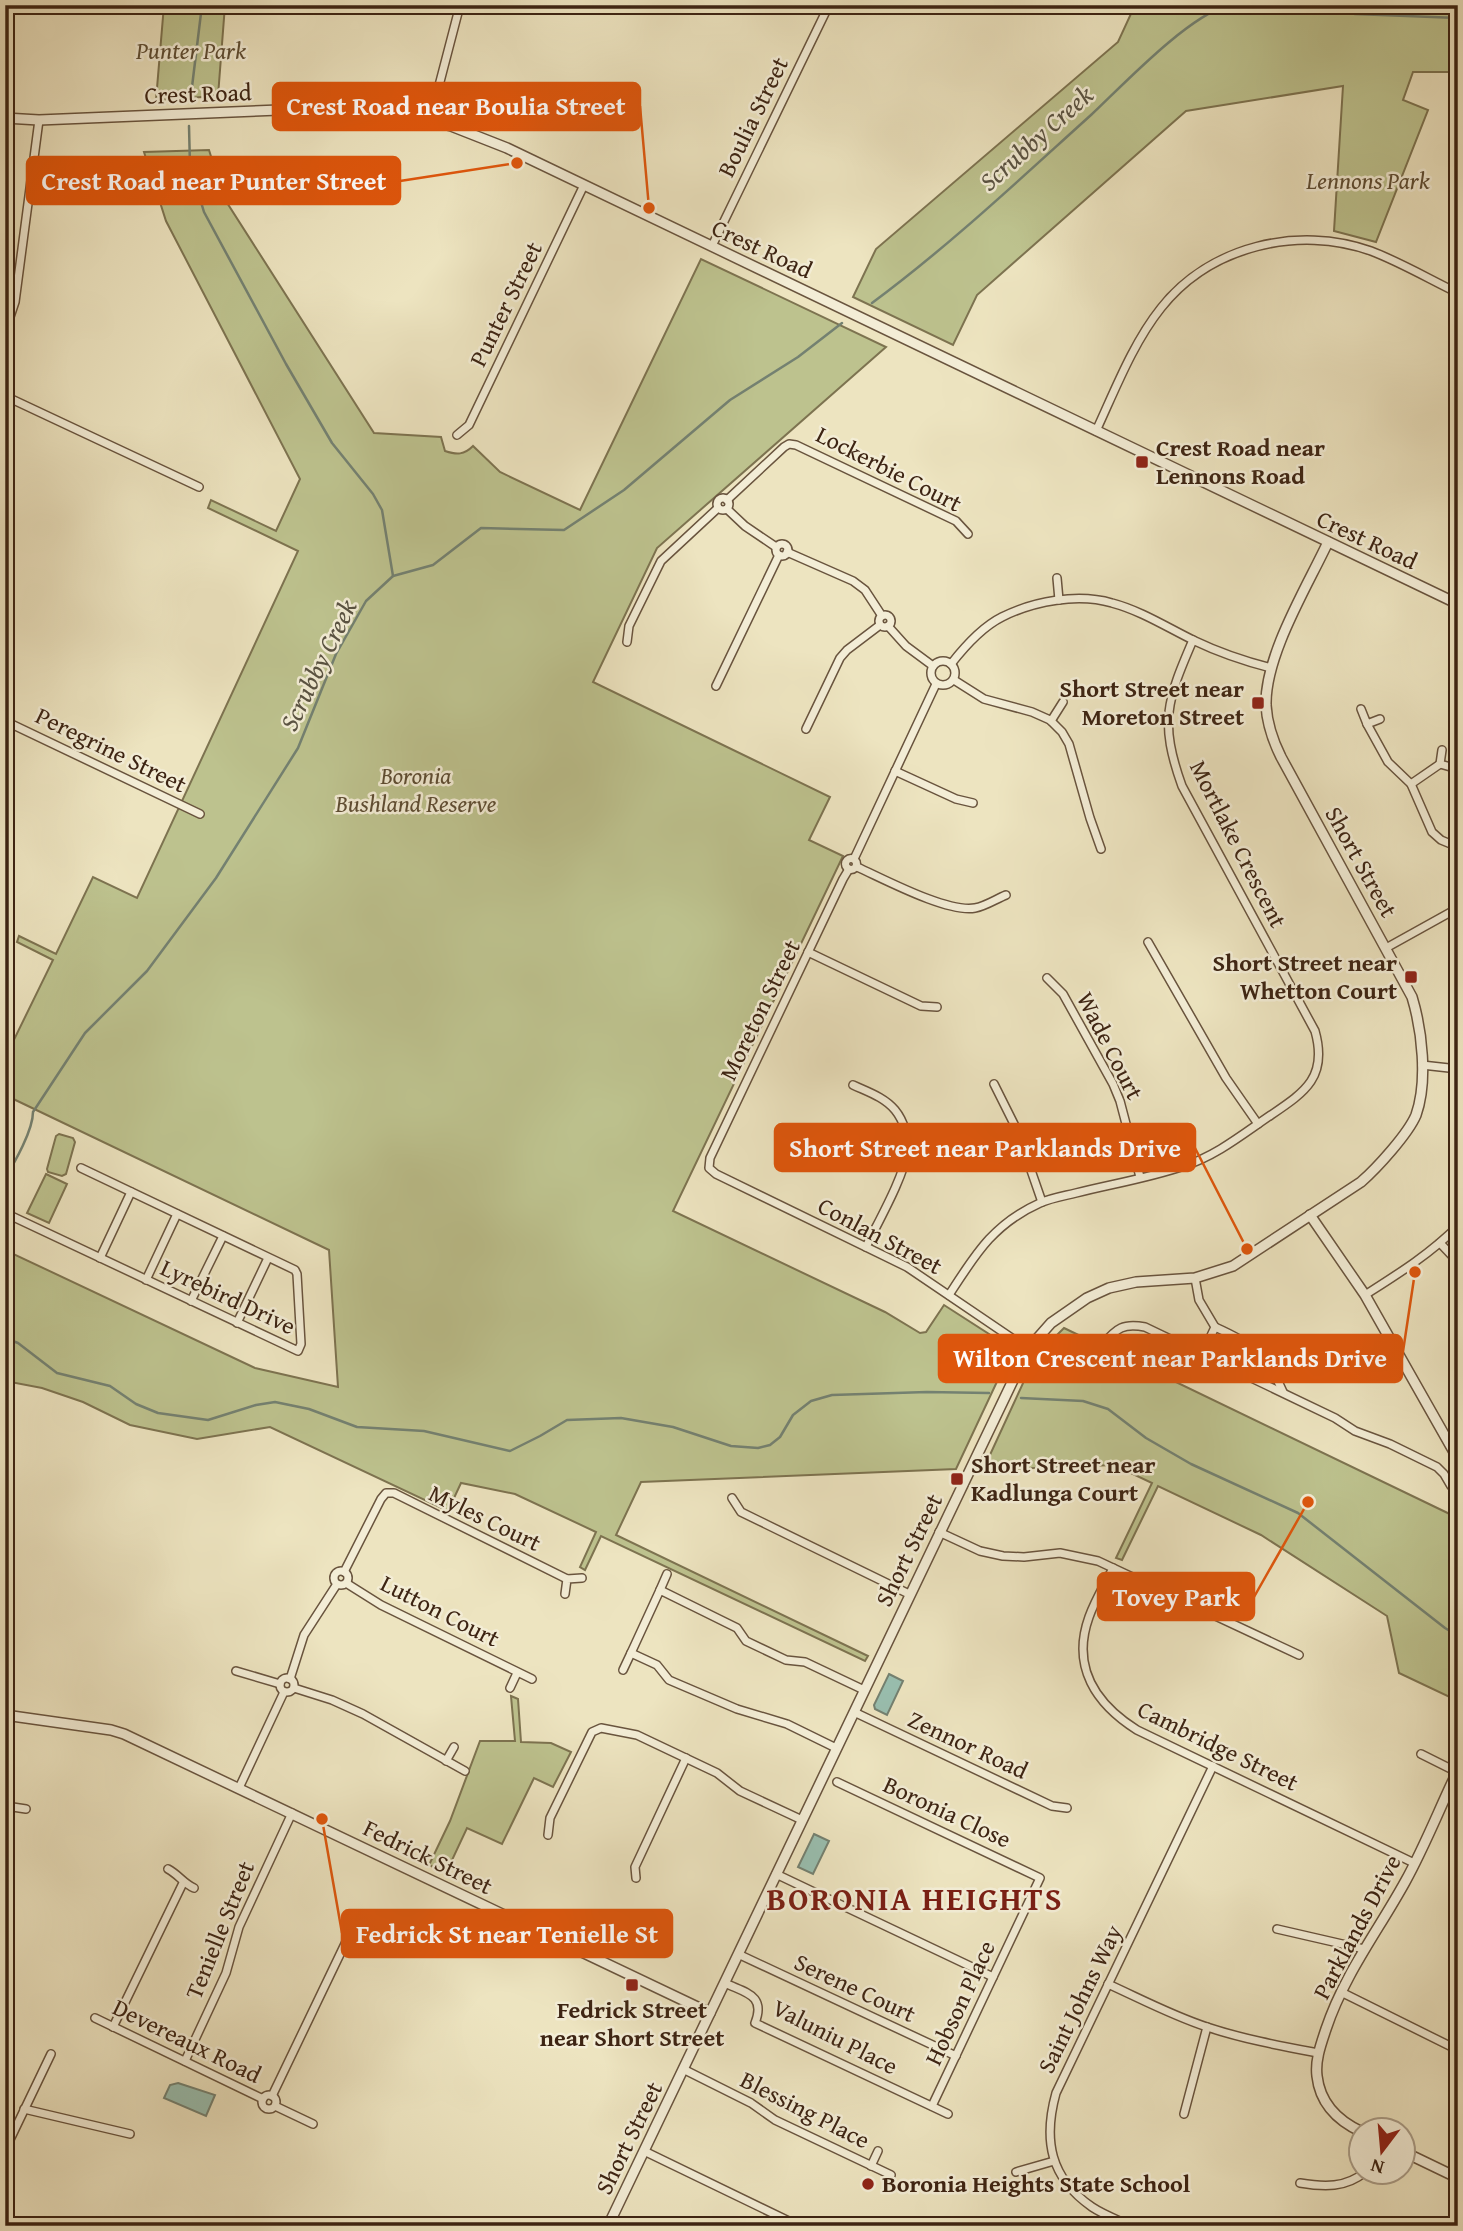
<svg xmlns="http://www.w3.org/2000/svg" width="1463" height="2231" font-family="'Gentium Book Plus',serif">
<style>
.green{fill:#bdc28e;stroke:#7d7350;stroke-width:2}
.water{fill:#99bfb0;stroke:#748171;stroke-width:2}
.lines{fill:none;stroke-linecap:round;stroke-linejoin:round}
.stream{stroke:#748171;stroke-width:2.5}
.minor-casing{stroke:#69543e;stroke-width:10}
.tertiary-casing{stroke:#69543e;stroke-width:12}
.minor{stroke:#f3edd6;stroke-width:7}
.tertiary{stroke:#f3edd6;stroke-width:9}
.poi-dot{fill:#8f2418;stroke:#f3edd6;stroke-width:2.5}
.labels{text-anchor:middle;stroke-width:5;stroke-linejoin:round;paint-order:stroke}
.park-label{font-size:24px;font-style:italic;fill:#5d4c32;stroke:#f3edd6}
.street-label{font-size:24px;fill:#3d2413;stroke:#f3edd6}
.poi-label{font-size:24px;font-weight:bold;fill:#3d2413;stroke:#f3edd6;text-anchor:start}
.water-label{font-size:26px;font-style:italic;fill:#595242;stroke:#f3edd6}
.district-label{font-size:32px;font-weight:bold;letter-spacing:2px;fill:#7a1f14;stroke:#f3edd6}
.leader{fill:none;stroke:#df560c;stroke-width:2.5}
.callout-dot{fill:#df560c;stroke:#f3edd6;stroke-width:2.5}
.callout{fill:#df560c;stroke:#df560c;stroke-width:2.5}
.callout-label{font-size:26px;text-anchor:middle;font-weight:bold;fill:#fff}
</style>
<rect width="100%" height="100%" fill="#ede4c0"/>
<filter id="stains"><feTurbulence type="fractalNoise" baseFrequency=".00286" numOctaves="4"/><feColorMatrix values="0 0 0 0 .2 0 0 0 0 .09 0 0 0 0 .02 0 0 0 .5 -.17"/></filter>
<radialGradient id="worn" r=".72"><stop offset=".6" stop-color="#630" stop-opacity="0"/><stop offset="1" stop-color="#630" stop-opacity=".3"/></radialGradient>
<!-- green -->
<g class="green">
<polygon points="164,5 225,5 218,96 156,100"/>
<polygon points="1135,5 1458,5 1458,72 1413,72 1403,100 1428,110 1376,242 1334,231 1343,86 1186,111 977,295 953,345 853,297 876,249 1118,42"/>
<path d="M209 150 224 198 374 433 441 437 445 451C457 455 464 455 473 446L500 472 580 510 701 259 886 347 657 548 593 682 830 797 809 840 843 856 673 1211 885 1312 920 1333 926 1332 944 1305 1006 1345 1010 1354 956 1469 641 1482 616 1535 868 1656 865 1661 601 1536 585 1570 580 1567 596 1532 515 1494 461 1483 448 1511 270 1427 197 1439 130 1425 83 1402 42 1388 5 1381V1250L255 1368 338 1387 329 1250 5 1095V1058L53 960 17 942 19 936 56 954 93 877 137 898 298 551 208 508 211 500 276 531 300 479 166 221 144 152Z"/>
<polygon points="59,1134 73,1138 75,1142 66,1174 62,1176 48,1172 47,1169 56,1136"/>
<polygon points="46,1174 67,1184 49,1223 27,1213"/>
<polygon points="1064,1328 1458,1518 1458,1701 1399,1673 1387,1616 1261,1535 1158,1486 1122,1560 1116,1558 1152,1483 1114,1465 983,1470 1030,1368 1046,1346"/>
<polygon points="511,1696 518,1699 521,1742 551,1743 571,1752 553,1787 534,1778 502,1844 467,1828 446,1873 429,1865 450,1821 480,1741 515,1741"/>
</g>
<!-- water -->
<g class="water">
<polygon points="889,1674 903,1681 887,1715 875,1709 874,1705"/>
<polygon points="814,1834 829,1841 813,1874 798,1867"/>
<polygon points="178,2083 215,2095 206,2116 164,2098 170,2085"/>
</g>
<g class="lines">
<!-- stream -->
<g class="stream">
<polyline points="1312,5 1355,14 1458,18"/>
<polyline points="191,95 202,5"/>
<polyline points="189,126 190,166 204,212 286,364 332,443 373,494 382,510 393,576"/>
<path d="M872 303C949 246 1020 179 1091 115 1125 83 1186 18 1228 5"/>
<path d="M5 1178C15 1162 33 1130 33 1112L85 1033 147 971 216 878 298 748 336 654 366 601 393 576 433 565 481 528 564 530 624 490 730 400 798 357 842 323"/>
<polyline points="5,1338 18,1343 57,1373 110,1386 136,1404 158,1413 208,1420 256,1405 275,1402 309,1409 357,1427 424,1431 510,1451 540,1436 567,1420 621,1418 673,1427 731,1446 758,1448 770,1445 780,1437 793,1415 811,1401 832,1395 927,1392 989,1393"/>
<polyline points="1021,1398 1083,1401 1108,1409 1146,1438 1191,1464 1298,1513 1445,1628 1458,1636"/>
</g>
<!-- minor casing -->
<g class="minor-casing">
<g id="minor">
<polyline points="430,120 460,5"/>
<polyline points="712,246 829,5"/>
<polyline points="5,332 15,302 39,120"/>
<polyline points="5,396 199,487"/>
<path d="M1096 431C1115 390 1133 343 1161 308 1210 246 1298 225 1371 251 1400 262 1429 279 1458 293"/>
<polyline points="457,435 469,425 584,185"/>
<circle cx="723" cy="504" r="6"/>
<polyline points="727,500 784,447 789,444 796,445 956,521 968,534"/>
<polyline points="727,509 745,526 776,547"/>
<circle cx="782" cy="550" r="6"/>
<polyline points="787,552 853,581 865,590 882,616"/>
<polyline points="1057,578 1059,600"/>
<circle cx="885" cy="621" r="6"/>
<polyline points="888,626 906,646 933,666"/>
<polyline points="627,642 629,626 661,561 718,508"/>
<circle cx="943" cy="673" r="12"/>
<path d="M951 664C965 646 982 627 1002 617 1034 601 1078 593 1112 603 1142 611 1168 628 1195 641 1220 653 1244 661 1271 668"/>
<polyline points="954,680 984,699 1032,712 1050,720 1062,732 1069,744 1090,818 1101,849"/>
<polyline points="716,686 779,555"/>
<polyline points="1361,709 1367,724 1380,719"/>
<polyline points="5,721 200,814"/>
<polyline points="1051,721 1063,702"/>
<polyline points="1367,724 1388,762 1411,784 1432,832 1441,840 1458,847"/>
<polyline points="806,729 840,658 847,650 880,625"/>
<polyline points="1442,750 1440,764 1454,768"/>
<polyline points="895,771 956,799 973,803"/>
<polyline points="1411,784 1440,764"/>
<circle cx="851" cy="864" r="5.5"/>
<polyline points="854,859 936,684"/>
<path d="M857 867C884 879 947 913 975 908 986 906 996 899 1006 895"/>
<polyline points="849,869 843,879 710,1158 709,1168 716,1174 907,1267 1028,1349"/>
<polyline points="5,932 7,933"/>
<polyline points="1148,942 1226,1078 1258,1124"/>
<polyline points="1386,948 1458,908"/>
<polyline points="808,952 921,1006 937,1007"/>
<polyline points="1047,978 1063,994 1113,1084 1120,1101 1140,1177"/>
<polyline points="1422,1065 1458,1069"/>
<polyline points="994,1084 1017,1130 1042,1202"/>
<path d="M853 1085C868 1092 884 1097 895 1110 904 1121 909 1138 907 1152 904 1177 878 1222 866 1247"/>
<polyline points="5,1213 298,1351 301,1344 297,1274 295,1270 81,1168"/>
<polyline points="1440,1243 1458,1262"/>
<polyline points="100,1258 131,1192"/>
<polyline points="1195,1278 1199,1300 1215,1327 1202,1355"/>
<polyline points="146,1280 177,1214"/>
<path d="M949 1295C975 1255 993 1224 1040 1203 1051 1198 1064 1196 1076 1193 1112 1184 1149 1178 1184 1166 1216 1156 1243 1134 1271 1115 1305 1092 1328 1077 1315 1031L1182 786C1159 722 1167 700 1193 640"/>
<path d="M1365 1295C1398 1274 1430 1254 1458 1226"/>
<polyline points="191,1301 223,1236"/>
<polyline points="237,1323 268,1258"/>
<path d="M1215 1327C1253 1344 1266 1353 1283 1392"/>
<path d="M1103 1344C1117 1328 1123 1323 1145 1327L1335 1418 1355 1431 1390 1444 1437 1467 1444 1474 1451 1486"/>
<polyline points="1447,1439 1458,1433"/>
<polyline points="732,1498 741,1512 909,1594"/>
<polyline points="939,1532 980,1551 1003,1556 1024,1557 1060,1553 1098,1561 1299,1655"/>
<path d="M1113 1568C1105 1584 1095 1600 1089 1617 1071 1667 1096 1704 1137 1730L1414 1863"/>
<circle cx="341" cy="1578" r="7"/>
<polyline points="344,1572 381,1499 386,1493 394,1493 567,1579"/>
<polyline points="346,1583 381,1605 532,1679"/>
<polyline points="660,1590 667,1574"/>
<polyline points="565,1594 567,1579 582,1578"/>
<polyline points="623,1670 631,1653"/>
<polyline points="236,1671 280,1684"/>
<circle cx="287" cy="1685" r="7"/>
<polyline points="290,1679 304,1635 337,1584"/>
<polyline points="294,1688 332,1700 363,1714 465,1771"/>
<polyline points="510,1688 517,1673"/>
<polyline points="854,1712 1052,1806 1067,1808"/>
<polyline points="836,1748 787,1724 737,1709 669,1680 657,1665 631,1653 660,1590 737,1628 746,1641 786,1660 805,1662 864,1690"/>
<polyline points="1421,1754 1457,1772"/>
<polyline points="446,1761 454,1747"/>
<polyline points="837,1782 1040,1878 932,2106"/>
<polyline points="239,1788 284,1692"/>
<polyline points="6,1806 26,1809"/>
<polyline points="5,1830 8,1806"/>
<polyline points="548,1835 550,1818 592,1732 601,1728 637,1735 717,1773 740,1791 802,1820"/>
<path d="M168 1869C179 1875 183 1883 194 1888"/>
<polyline points="776,1874 993,1977"/>
<polyline points="636,1878 635,1867 686,1758"/>
<polyline points="346,1918 364,1928"/>
<polyline points="1277,1929 1364,1949"/>
<polyline points="738,1954 956,2056"/>
<path d="M725 1983C746 1993 766 1995 755 2023L948 2114"/>
<path d="M1108 1984C1141 1999 1173 2016 1207 2027 1243 2039 1281 2046 1318 2053"/>
<polyline points="1341,1992 1458,2050"/>
<polyline points="95,2018 263,2099"/>
<polyline points="113,2027 183,1883"/>
<polyline points="185,2061 226,1973 239,1927 292,1813"/>
<polyline points="683,2069 751,2103 775,2120 891,2175"/>
<circle cx="269" cy="2102" r="7"/>
<polyline points="272,2096 355,1923"/>
<polyline points="275,2106 313,2124"/>
<polyline points="24,2109 130,2134"/>
<polyline points="1184,2114 1207,2027"/>
<polyline points="5,2150 51,2054"/>
<polyline points="644,2151 799,2226"/>
<polyline points="871,2166 878,2151"/>
<polyline points="1016,2172 1054,2161"/>
<path d="M1300 2183C1324 2187 1346 2188 1365 2172"/>
<polyline points="176,2226 226,2221 259,2226"/>
<path d="M1131 2226C1118 2220 1104 2215 1092 2207 1050 2178 1043 2140 1056 2093L1213 1766"/>
</g>
</g>
<!-- tertiary casing -->
<g class="tertiary-casing">
<g id="tertiary">
<polyline points="5,118 39,120 329,108 362,109 396,112 451,126 507,148 1458,604"/>
<polyline points="1310,1215 1365,1295 1458,1459"/>
<polyline points="5,1715 111,1730 124,1734 710,2013"/>
<path d="M1362 2132C1338 2121 1320 2103 1317 2076 1315 2060 1321 2044 1326 2029 1344 1975 1378 1931 1405 1882 1425 1846 1440 1807 1458 1770"/>
<polyline points="1404,2152 1458,2178"/>
<path d="M608 2226 1028 1349 1051 1323 1087 1298 1109 1288 1136 1282 1195 1278 1233 1266 1361 1182C1377 1168 1408 1134 1416 1115 1428 1081 1422 1030 1412 997L1281 757C1273 741 1267 723 1266 705 1265 655 1307 587 1328 542"/>
</g>
</g>
<!-- minor -->
<use href="#minor" class="minor"/>
<!-- tertiary -->
<use href="#tertiary" class="tertiary"/>
</g>
<!-- markers -->
<g class="poi-dot">
<rect x="1135" y="455" width="14" height="14" rx="3.5"/>
<rect x="1251" y="696" width="14" height="14" rx="3.5"/>
<rect x="1404" y="970" width="14" height="14" rx="3.5"/>
<rect x="950" y="1472" width="14" height="14" rx="3.5"/>
<rect x="625" y="1978" width="14" height="14" rx="3.5"/>
<circle cx="868" cy="2184" r="7"/>
</g>
<g class="labels">
<!-- park labels -->
<g class="park-label">
<text x="191" y="59">Punter Park</text>
<text x="1368" y="189">Lennons Park</text>
<text x="416" y="784">Boronia<tspan x="416" dy="28">Bushland Reserve</tspan></text>
</g>
<!-- street labels -->
<g class="street-label">
<text transform="translate(198 94) rotate(-2)" y="8">Crest Road</text>
<text transform="translate(753 117) rotate(-64)" y="8">Boulia Street</text>
<text transform="translate(762 249) rotate(25)" y="8">Crest Road</text>
<text transform="translate(506 304) rotate(-64)" y="8">Punter Street</text>
<text transform="translate(889 469) rotate(27)" y="8">Lockerbie Court</text>
<text transform="translate(1367 540) rotate(25)" y="8">Crest Road</text>
<text transform="translate(111 750) rotate(26)" y="8">Peregrine Street</text>
<text transform="translate(1238 844) rotate(63)" y="8">Mortlake Crescent</text>
<text transform="translate(1361 862) rotate(61)" y="8">Short Street</text>
<text transform="translate(760 1010) rotate(-64)" y="8">Moreton Street</text>
<text transform="translate(1110 1046) rotate(63)" y="8">Wade Court</text>
<text transform="translate(880 1236) rotate(28)" y="8">Conlan Street</text>
<text transform="translate(228 1297) rotate(25)" y="8">Lyrebird Drive</text>
<text transform="translate(485 1518) rotate(26)" y="8">Myles Court</text>
<text transform="translate(909 1550) rotate(-64)" y="8">Short Street</text>
<text transform="translate(440 1611) rotate(27)" y="8">Lutton Court</text>
<text transform="translate(968 1745) rotate(25)" y="8">Zennor Road</text>
<text transform="translate(1218 1746) rotate(26)" y="8">Cambridge Street</text>
<text transform="translate(947 1812) rotate(25)" y="8">Boronia Close</text>
<text transform="translate(428 1857) rotate(26)" y="8">Fedrick Street</text>
<text transform="translate(1357 1927) rotate(-62)" y="8">Parklands Drive</text>
<text transform="translate(220 1930) rotate(-68)" y="8">Tenielle Street</text>
<text transform="translate(855 1988) rotate(25)" y="8">Serene Court</text>
<text transform="translate(1080 1999) rotate(-64)" y="8">Saint Johns Way</text>
<text transform="translate(960 2003) rotate(-65)" y="8">Hobson Place</text>
<text transform="translate(835 2037) rotate(27)" y="8">Valuniu Place</text>
<text transform="translate(187 2041) rotate(26)" y="8">Devereaux Road</text>
<text transform="translate(805 2110) rotate(27)" y="8">Blessing Place</text>
<text transform="translate(629 2138) rotate(-64)" y="8">Short Street</text>
</g>
<!-- poi labels -->
<g class="poi-label">
<text x="1156" y="456">Crest Road near<tspan x="1156" dy="28">Lennons Road</tspan></text>
<text x="1244" y="697" text-anchor="end">Short Street near<tspan x="1244" dy="28">Moreton Street</tspan></text>
<text x="1397" y="971" text-anchor="end">Short Street near<tspan x="1397" dy="28">Whetton Court</tspan></text>
<text x="971" y="1473">Short Street near<tspan x="971" dy="28">Kadlunga Court</tspan></text>
<text x="632" y="2018" text-anchor="middle">Fedrick Street<tspan x="632" dy="28">near Short Street</tspan></text>
<text x="882" y="2192">Boronia Heights State School</text>
</g>
<!-- water labels -->
<g class="water-label">
<text transform="translate(1036 138) rotate(-42)" y="9">Scrubby Creek</text>
<text transform="translate(318 665) rotate(-64)" y="9">Scrubby Creek</text>
</g>
<!-- district labels -->
<g class="district-label">
<text x="915" y="1910">BORONIA HEIGHTS</text>
</g>
</g>
<!-- callouts -->
<path class="leader" d="M649 208L640 106M517 163L400 181M1247 1249L1195 1148M1415 1272L1402 1358M1308 1502L1254 1597M322 1819L342 1933"/>
<g class="callout-dot">
<circle cx="649" cy="208" r="7"/>
<circle cx="517" cy="163" r="7"/>
<circle cx="1247" cy="1249" r="7"/>
<circle cx="1415" cy="1272" r="7"/>
<circle cx="1308" cy="1502" r="7"/>
<circle cx="322" cy="1819" r="7"/>
</g>
<g class="callout">
<rect x="273" y="83" width="367" height="47" rx="7"/>
<rect x="27" y="157" width="373" height="47" rx="7"/>
<rect x="775" y="1124" width="420" height="47" rx="7"/>
<rect x="939" y="1335" width="463" height="47" rx="7"/>
<rect x="1098" y="1573" width="156" height="47" rx="7"/>
<rect x="342" y="1910" width="330" height="47" rx="7"/>
</g>
<g class="callout-label">
<text x="456" y="115">Crest Road near Boulia Street</text>
<text x="214" y="190">Crest Road near Punter Street</text>
<text x="985" y="1157">Short Street near Parklands Drive</text>
<text x="1170" y="1367">Wilton Crescent near Parklands Drive</text>
<text x="1176" y="1606">Tovey Park</text>
<text x="507" y="1943">Fedrick St near Tenielle St</text>
</g>
<!-- margin -->
<rect width="1463" height="2231" fill="none" stroke="#ede4c0" stroke-width="28"/>
<rect x="7" y="7" width="1449" height="2217" fill="none" stroke="#3d2413" stroke-width="3.5"/>
<rect x="14" y="14" width="1435" height="2203" fill="none" stroke="#3d2413" stroke-width="2"/>
<!-- north arrow -->
<g transform="translate(1382 2151) rotate(196)"><circle r="33" fill="#f3edd6" stroke="#aa9d88" stroke-width="2"/>
<path d="M0-5L12 26L0 18L-12 26Z" fill="#8f2418"/>
<text y="-10" font-size="19" font-weight="bold" text-anchor="middle" fill="#3d2413">N</text>
</g>
<rect width="100%" height="100%" filter="url(#stains)"/>
<rect width="100%" height="100%" fill="url(#worn)"/>
</svg>
